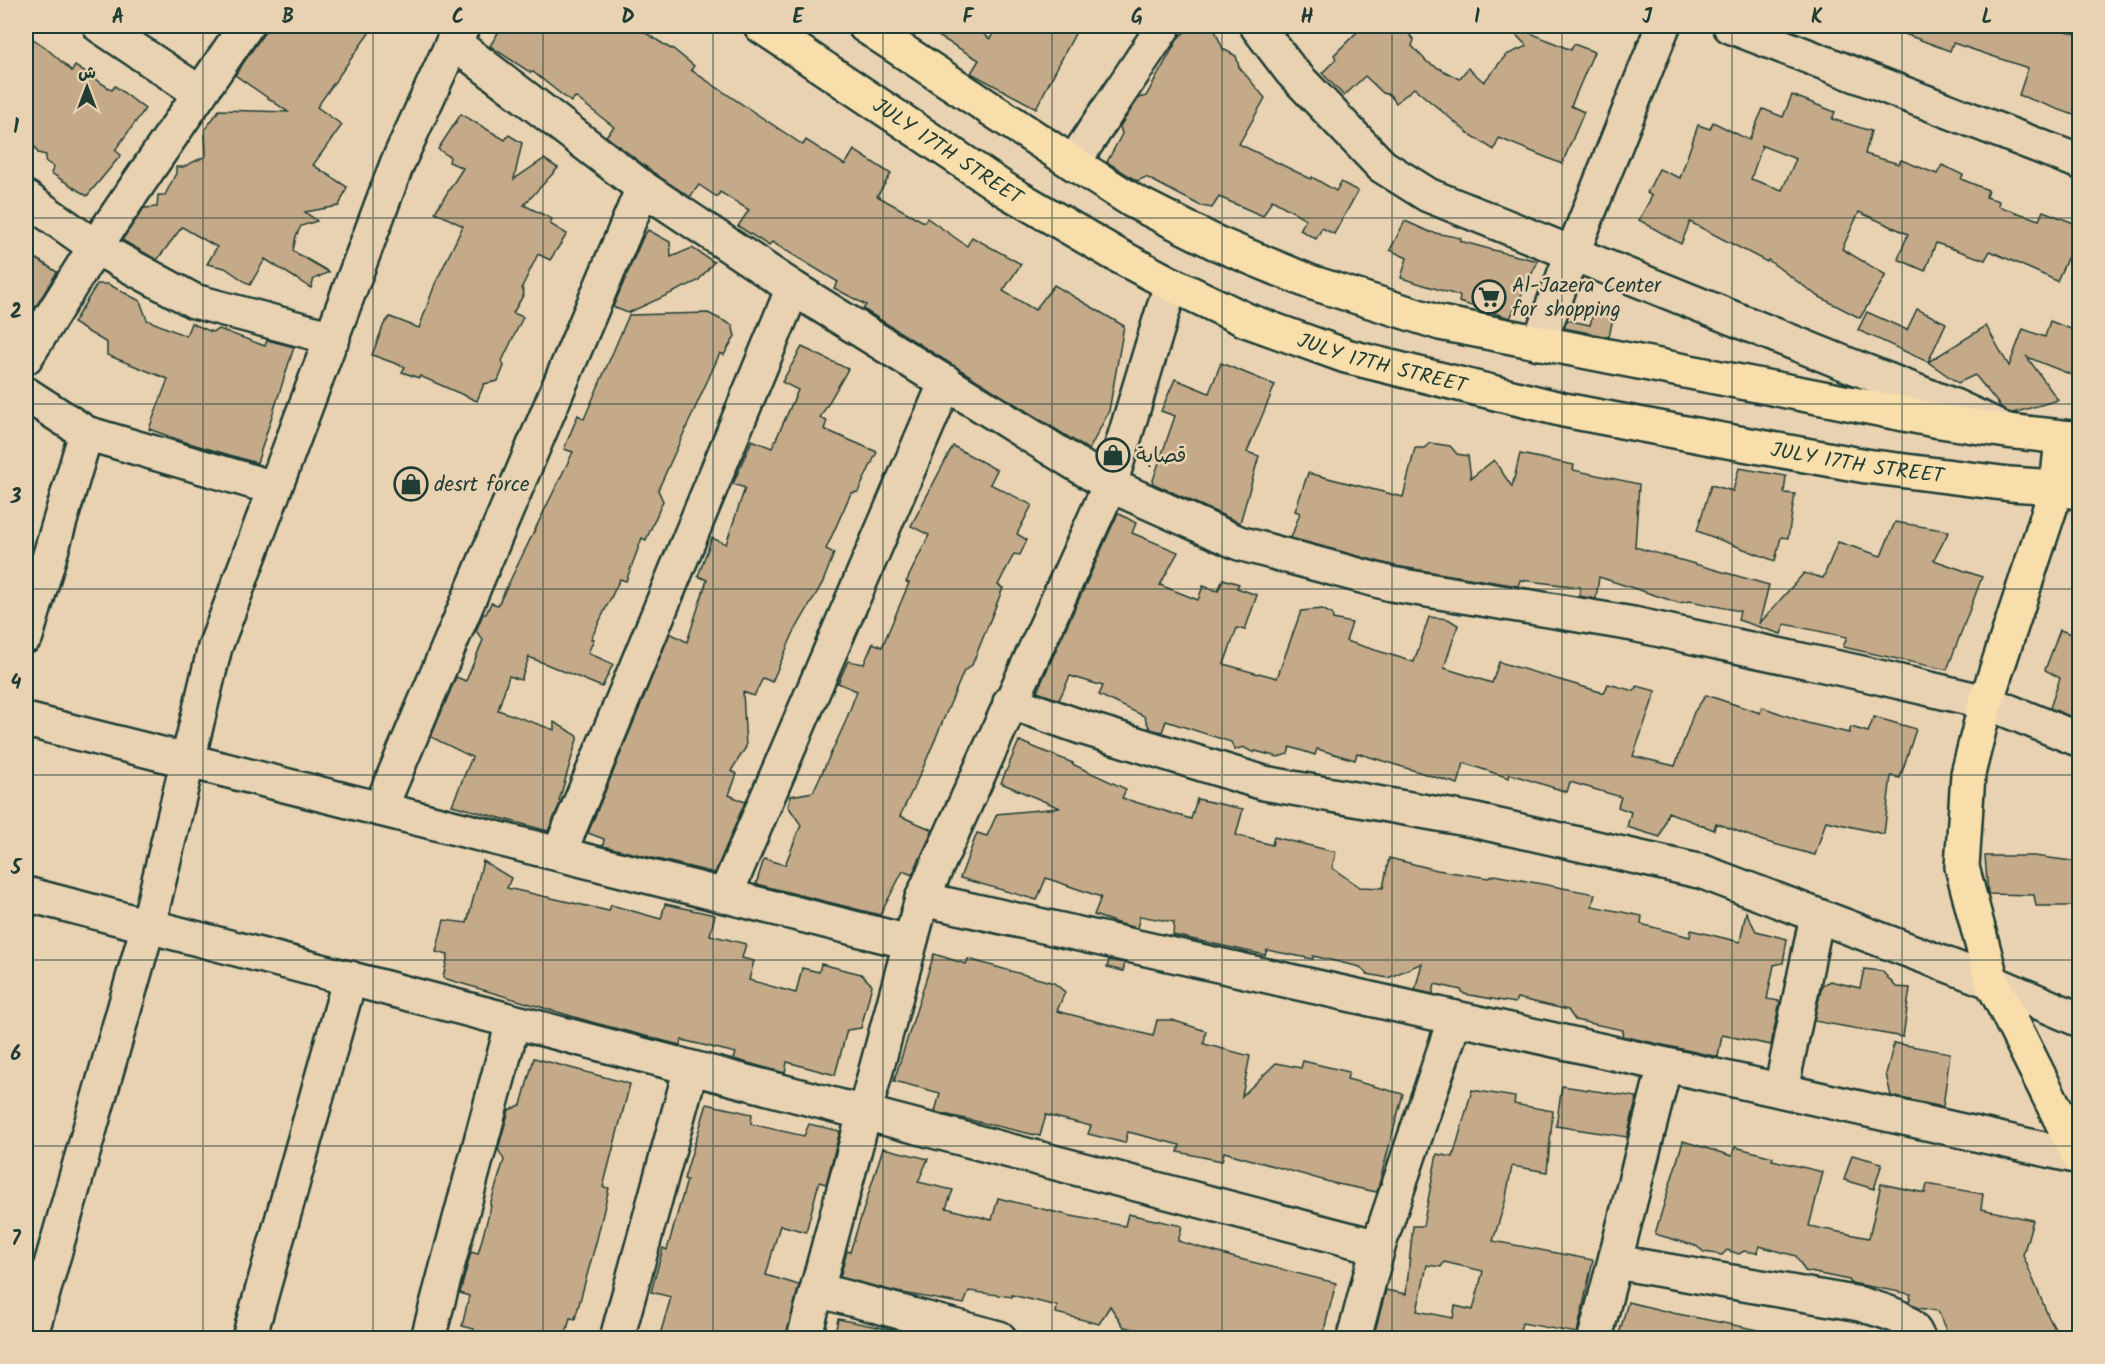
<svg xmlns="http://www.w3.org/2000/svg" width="2105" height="1364" font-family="Kalam,'Playpen Sans Arabic',sans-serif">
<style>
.building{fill:#c4aa89;stroke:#1f3d34;stroke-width:1.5;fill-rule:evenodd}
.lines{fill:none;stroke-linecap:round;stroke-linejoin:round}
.minor-casing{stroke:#1f3d34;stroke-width:38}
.major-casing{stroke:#1f3d34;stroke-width:38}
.minor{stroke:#e9d2b2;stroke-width:33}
.major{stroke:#f8deab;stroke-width:33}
.grid{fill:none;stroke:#1f3d34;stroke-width:1.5;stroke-opacity:0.55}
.labels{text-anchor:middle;stroke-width:5;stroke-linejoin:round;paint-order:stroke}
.street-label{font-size:21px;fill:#1f3d34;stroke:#e9d2b2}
.poi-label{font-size:21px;fill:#1f3d34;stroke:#e9d2b2;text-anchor:start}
.neatline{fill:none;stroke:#1f3d34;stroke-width:2}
.grid-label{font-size:20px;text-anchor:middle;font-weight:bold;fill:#1f3d34}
</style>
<rect width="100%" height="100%" fill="#e9d2b2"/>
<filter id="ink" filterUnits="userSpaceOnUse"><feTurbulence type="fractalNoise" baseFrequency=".0167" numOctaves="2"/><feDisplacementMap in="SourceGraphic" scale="12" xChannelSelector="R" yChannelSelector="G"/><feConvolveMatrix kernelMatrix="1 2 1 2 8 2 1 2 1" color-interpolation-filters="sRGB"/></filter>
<g filter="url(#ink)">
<!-- building -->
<g class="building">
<polygon points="269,26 374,26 317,107 342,125 313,165 347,187 339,206 305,212 317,221 301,226 296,236 293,251 329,272 314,279 311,288 265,259 250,285 225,268 207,264 217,247 182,227 157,260 122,240 144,208 157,207 158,195 165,195 176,173 176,167 183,167 206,156 205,130 219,110 288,112 235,75"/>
<polygon points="502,26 635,26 671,49 672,48 694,66 691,70 803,145 806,140 845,165 854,150 891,174 877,196 924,222 927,218 967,246 972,237 1021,264 1003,291 1035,310 1054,285 1124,326 1109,411 1089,450 863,309 866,305 834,288 838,282 772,242 769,246 738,226 749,210 720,192 717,197 699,185 690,197 654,173 606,136 614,127 575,97 571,102 533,72 531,73 490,46"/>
<polygon points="921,26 973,26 990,39 997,26 1079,26 1036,108 971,73 979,60"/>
<polygon points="1192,26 1213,26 1223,49 1236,56 1239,67 1265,98 1239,144 1311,179 1312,177 1336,191 1341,182 1358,191 1334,234 1322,228 1316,239 1300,230 1306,219 1272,200 1263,216 1219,197 1212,208 1201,206 1146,177 1137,181 1107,162 1122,134 1120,126 1139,98 1146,96 1179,37"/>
<polygon points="1372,26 1402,26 1414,40 1412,46 1427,62 1459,79 1468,68 1484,82 1506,55 1527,46 1507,26 1514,26 1571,50 1574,44 1594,52 1571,106 1584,112 1562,164 1499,138 1494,150 1468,133 1414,88 1396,103 1390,95 1383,93 1365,76 1344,96 1322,73 1336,59 1334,55 1361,28 1365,31"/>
<polygon points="1886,26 2047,26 2079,35 2079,117 2019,95 2028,68 1953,43 1950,51 1886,27"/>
<polygon points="26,34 45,47 72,71 75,66 112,90 115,86 145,109 115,150 121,155 87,196 51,173 54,167 45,161 46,155 38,153 35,147 30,148 26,141"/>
<path d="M1792 95 1835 112 1832 119 1871 131 1865 154 1899 164 1901 160 1937 174 1942 165 1963 175 1961 179 1988 190 1986 197 1999 201 1998 206 2039 220 2043 211 2079 225V232L2057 281 1990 251 1985 260 1936 243 1925 271 1898 259 1908 234 1859 212 1842 249 1886 275 1860 318 1816 295 1768 260 1767 262 1690 222 1681 244 1639 220 1652 196 1647 193 1659 169 1680 178 1698 125 1710 129 1713 122 1749 140 1763 109 1783 117ZM1760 145 1796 159 1782 190 1751 179 1762 146Z"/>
<polygon points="461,114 505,140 509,135 522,143 514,179 544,159 558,168 524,205 552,219 550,224 567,234 550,260 538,254 522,287 524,294 513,313 523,317 502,361 504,366 498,381 484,384 477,401 420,376 419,378 402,372 405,367 372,355 384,324 390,317 419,328 435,284 463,226 435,212 463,168 449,162 450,157 438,149"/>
<polygon points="1405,221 1430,232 1461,238 1460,241 1493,250 1538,261 1510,318 1459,302 1460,296 1401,278 1407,258 1390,250"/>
<polygon points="648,230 670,242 671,257 692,248 714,262 698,281 628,313 613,307 643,237"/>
<polygon points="26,252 57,272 26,323"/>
<polygon points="97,284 108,284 140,301 147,320 186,336 191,323 212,332 219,329 265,346 267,340 294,347 257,463 182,441 149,429 168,379 107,355 107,343 73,323"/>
<polygon points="1917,309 1946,323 1928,362 1858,330 1867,312 1907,330"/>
<polygon points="708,313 732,325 735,336 724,355 720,353 658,490 663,501 646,540 642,538 626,581 620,579 591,639 594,639 588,653 613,664 602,687 529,657 521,680 509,676 498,710 554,730 554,722 578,736 559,801 561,801 548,831 452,805 472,757 431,737 456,677 466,681 483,640 476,631 483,614 486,614 491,603 498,605 573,452 564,449 578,415 584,419 629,315"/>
<polygon points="1593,314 1613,318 1609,337 1564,328 1567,320 1590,325"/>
<polygon points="2050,321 2079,332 2079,354 2072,375 2027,357 2058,400 2013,413 2008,412 2001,407 1975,375 1958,383 1928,362 1986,326 2009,366 2023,329 2045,337"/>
<polygon points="802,347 848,369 820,418 827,421 824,429 877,452 858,492 851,493 826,549 834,553 823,582 793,634 772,682 763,678 754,696 743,692 746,747 731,771 737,774 729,795 745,802 715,873 603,846 604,839 588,833 670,633 687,642 707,580 698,576 712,538 726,544 745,488 733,484 752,440 772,448 798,390 782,382"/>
<polygon points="1221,363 1275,385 1247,452 1259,456 1240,523 1152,483 1175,416 1161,411 1175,379 1209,393"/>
<polygon points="1430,443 1450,446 1457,454 1468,456 1471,478 1494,460 1512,487 1520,454 1574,465 1573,470 1639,484 1635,547 1769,585 1759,624 1804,573 1823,578 1838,542 1881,556 1895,522 1949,531 1934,560 1982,577 1947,670 1843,647 1847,637 1785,624 1781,634 1738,620 1740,611 1690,601 1679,603 1599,577 1596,599 1579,596 1580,587 1520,580 1518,586 1395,566 1291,538 1300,513 1295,511 1308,473 1403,497 1415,448 1424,448"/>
<polygon points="953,446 997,470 990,484 1032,505 1017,534 1027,540 1020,555 1014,554 998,585 1003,588 972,665 964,671 923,768 900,816 933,830 912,875 903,871 880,915 756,884 764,859 785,865 801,825 788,806 791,796 813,792 845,723 857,691 838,683 848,661 864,664 873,643 882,647 909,583 906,582 929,535 911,526"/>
<polygon points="1739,468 1786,476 1784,493 1795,494 1788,538 1781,537 1775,561 1697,531 1711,485 1733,491"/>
<polygon points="1118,513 1136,523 1132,533 1178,552 1160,585 1198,600 1203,586 1218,591 1223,579 1239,584 1237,588 1257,595 1245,630 1237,628 1224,664 1258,674 1259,673 1277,678 1301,611 1322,609 1332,614 1333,619 1352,623 1346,641 1414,662 1429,617 1448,619 1458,625 1444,668 1492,683 1499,662 1604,693 1608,684 1634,691 1637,686 1656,691 1633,756 1675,766 1694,712 1706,695 1760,713 1762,707 1807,723 1849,733 1851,727 1868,732 1874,717 1916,729 1900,778 1891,776 1884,834 1826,821 1815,855 1763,841 1716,823 1714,830 1668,812 1660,837 1627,827 1631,812 1618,807 1621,797 1570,782 1567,792 1510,774 1509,778 1464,763 1458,784 1357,753 1355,760 1317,749 1315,755 1290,747 1288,754 1278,757 1255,751 1254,753 1243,747 1235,750 1231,742 1166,721 1162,732 1150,729 1144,716 1099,695 1103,686 1070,676 1059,700 1037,692"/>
<polygon points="2060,630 2075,635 2077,631 2079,632 2079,720 2050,708 2060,678 2045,670"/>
<polygon points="1019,741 1073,763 1072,764 1126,789 1122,798 1191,819 1197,799 1243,809 1236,835 1272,845 1274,837 1336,852 1332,868 1360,887 1383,888 1389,858 1437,870 1488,878 1494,875 1595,894 1592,906 1642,916 1641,924 1690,937 1691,930 1740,942 1746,912 1756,931 1787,939 1783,963 1774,965 1767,999 1780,1001 1771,1045 1722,1035 1718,1057 1622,1036 1623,1030 1575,1020 1568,1010 1517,998 1515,1003 1464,994 1461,990 1435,984 1433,994 1415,990 1422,963 1388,978 1367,974 1360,967 1313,956 1313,959 1267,950 1265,955 1173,935 1174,922 1140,916 1137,928 1120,924 1094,915 1101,897 1046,878 1037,900 960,878 977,833 987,836 997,814 1060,808 1001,783"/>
<polygon points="1985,856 2034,856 2079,862 2079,906 2036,906 2034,895 1988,894"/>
<polygon points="483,861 511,878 507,888 609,911 611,905 661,919 665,904 715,915 710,935 746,944 742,958 754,961 749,980 796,993 802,968 819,972 821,964 861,974 872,985 861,1028 847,1030 835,1075 787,1062 785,1073 734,1059 736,1053 682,1040 680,1045 595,1023 443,978 448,955 436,952 444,920 467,923"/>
<polygon points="934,954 966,964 968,959 1054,983 1065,992 1057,1011 1153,1036 1157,1020 1172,1020 1206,1031 1204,1044 1250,1056 1242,1096 1276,1063 1301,1068 1303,1061 1349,1072 1347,1079 1403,1094 1377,1192 1333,1183 1224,1152 1222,1161 1178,1152 1180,1145 1128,1132 1125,1143 1088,1134 1091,1126 1046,1115 1040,1136 935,1112 940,1093 894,1081"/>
<polygon points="1109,960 1125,963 1123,971 1107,967"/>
<polygon points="1864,969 1882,971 1896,987 1910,988 1903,1037 1814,1021 1822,985 1830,981 1860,988"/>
<polygon points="1894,1043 1950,1053 1943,1107 1891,1096 1886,1074"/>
<polygon points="534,1058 630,1084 603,1187 609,1188 597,1239 575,1319 570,1318 565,1338 471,1338 474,1329 462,1326 469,1296 460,1293 471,1252 478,1254 491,1206 490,1205 504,1160 498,1149 509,1110 521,1105"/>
<polygon points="1562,1086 1637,1097 1627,1137 1556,1126"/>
<path d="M1472 1090 1515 1097 1514 1104 1553 1111 1547 1172 1512 1166 1505 1202 1493 1241 1593 1260 1577 1333 1522 1323 1518 1338H1437L1415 1333 1413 1338H1373L1386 1290 1406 1294 1413 1226H1423L1437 1154 1453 1157ZM1444 1262 1483 1271 1473 1310 1455 1306 1453 1318 1417 1311 1427 1265 1441 1267Z"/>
<polygon points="707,1104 752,1114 751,1124 804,1136 809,1124 840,1131 826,1184 819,1182 806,1232 780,1225 766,1275 799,1285 786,1338 659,1338 671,1297 651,1292 663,1248 667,1250 687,1180 684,1179 689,1162"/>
<polygon points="1683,1141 1732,1156 1735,1147 1773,1157 1772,1160 1823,1172 1809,1226 1869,1238 1881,1184 1925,1193 1927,1184 1983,1194 1981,1209 2033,1220 2023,1255 2049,1318 2060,1338 1949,1338 1938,1311 1918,1308 1909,1302 1911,1294 1851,1283 1849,1280 1805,1271 1796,1256 1759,1246 1757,1253 1744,1251 1739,1254 1727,1250 1722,1255 1704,1252 1696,1246 1655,1234"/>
<polygon points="883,1148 928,1159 918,1182 953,1190 946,1208 992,1220 998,1198 1071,1216 1125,1226 1128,1214 1182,1226 1178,1241 1232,1257 1336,1283 1322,1338 1183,1338 1124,1327 1110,1306 1099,1324 1056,1313 1057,1306 1012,1295 1012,1297 969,1291 964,1304 897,1292 840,1277 847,1251 850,1252"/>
<polygon points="1852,1155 1882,1163 1874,1189 1844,1180"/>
<polygon points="1628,1302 1673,1313 1759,1330 1758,1338 1618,1338"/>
<polygon points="838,1319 893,1330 892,1338 834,1338"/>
</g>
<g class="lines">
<!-- minor casing -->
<g class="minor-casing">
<g id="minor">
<polyline points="100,26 200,93"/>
<polyline points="1257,26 1291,71 1382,166 1428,195 1844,363 1954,406 1995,425"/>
<polyline points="1730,26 2080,162"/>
<polyline points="453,42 643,188 793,288 1110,485 1239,543 1391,584 1633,624 1857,672 1986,702 2080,740"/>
<polyline points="1073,163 1164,26"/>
<polyline points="26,198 95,247 194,301 333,338"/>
<polyline points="1539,343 1572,254 1663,26"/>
<polyline points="26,357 95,247 246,26"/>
<polyline points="26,394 86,433 274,488"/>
<polyline points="26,636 86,433"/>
<polyline points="1010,702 1081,727 1264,783 1472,820 1703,872 1992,982 2080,1020"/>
<polyline points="26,720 909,942"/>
<polyline points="380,809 643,188"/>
<polyline points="559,854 793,288"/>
<polyline points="26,894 1378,1247"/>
<polyline points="725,896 946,382"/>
<polyline points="922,899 2079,1157"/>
<polyline points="1781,1090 1817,916"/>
<path d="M1616 1262 1860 1304C1884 1312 1907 1314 1918 1338"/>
<polyline points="817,1290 999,1338"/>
<polyline points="30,1338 148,926 215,647 397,164 453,42 463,26"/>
<polyline points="249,1338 350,978"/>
<polyline points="428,1338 513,1022"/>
<polyline points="617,1338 691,1068"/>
<polyline points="804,1338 922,899 1110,485 1171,284"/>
<polyline points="1354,1338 1378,1247 1455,1018"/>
<polyline points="1595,1338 1665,1065"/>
</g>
</g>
<!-- major casing -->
<g class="major-casing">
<g id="major">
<path id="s1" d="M761 26 1007 191 1115 254 1171 284 1246 320 1346 356 1564 410 1722 440 1866 466 2010 484 2057 487 2080 493"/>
<polyline points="865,26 1073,163 1133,201 1216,243 1310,282 1440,323 1940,421 2007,431 2080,439"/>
<polyline points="2062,438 2057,487 1986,702 1968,774 1962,867 1992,982 2080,1158"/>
</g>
</g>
<!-- minor -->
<use href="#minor" class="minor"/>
<!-- major -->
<use href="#major" class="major"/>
</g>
</g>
<!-- grid -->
<path class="grid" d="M203 26V1338M373 26V1338M543 26V1338M713 26V1338M883 26V1338M1052 26V1338M1222 26V1338M1392 26V1338M1562 26V1338M1732 26V1338M1902 26V1338M26 218H2080M26 404H2080M26 589H2080M26 775H2080M26 960H2080M26 1146H2080"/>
<!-- icons -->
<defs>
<g id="supermarket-ring" transform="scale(1.725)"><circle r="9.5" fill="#e9d2b2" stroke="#1f3d34" stroke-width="1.5"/><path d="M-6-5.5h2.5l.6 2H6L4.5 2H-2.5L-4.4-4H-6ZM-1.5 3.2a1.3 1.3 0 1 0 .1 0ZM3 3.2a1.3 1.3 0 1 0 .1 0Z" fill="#1f3d34"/></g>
<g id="shop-ring" transform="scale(1.725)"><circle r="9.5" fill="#e9d2b2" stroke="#1f3d34" stroke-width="1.5"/><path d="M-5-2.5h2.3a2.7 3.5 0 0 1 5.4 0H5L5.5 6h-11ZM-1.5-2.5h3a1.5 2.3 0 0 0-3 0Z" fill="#1f3d34"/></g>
</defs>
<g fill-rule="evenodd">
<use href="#supermarket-ring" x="1489" y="297"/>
<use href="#shop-ring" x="1113" y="455"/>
<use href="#shop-ring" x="411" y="484"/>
</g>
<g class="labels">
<!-- street labels -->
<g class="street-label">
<text dy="7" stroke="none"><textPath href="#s1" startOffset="225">JULY 17TH STREET</textPath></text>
<text dy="7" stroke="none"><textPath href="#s1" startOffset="711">JULY 17TH STREET</textPath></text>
<text dy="7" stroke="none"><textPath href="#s1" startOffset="1197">JULY 17TH STREET</textPath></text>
</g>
<!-- poi labels -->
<g class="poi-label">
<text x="1512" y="292">Al-Jazera Center<tspan x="1512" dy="24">for shopping</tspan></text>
<text x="1136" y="462">قصابة</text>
<text x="434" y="491">desrt force</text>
</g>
</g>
<!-- margin -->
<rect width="2105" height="1364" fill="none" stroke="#e9d2b2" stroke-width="66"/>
<!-- north arrow -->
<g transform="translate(87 87)" stroke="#e9d2b2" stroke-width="4.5" paint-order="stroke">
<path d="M0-4.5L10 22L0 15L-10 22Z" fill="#1f3d34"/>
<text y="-9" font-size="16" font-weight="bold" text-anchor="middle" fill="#1f3d34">ش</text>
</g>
<rect x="33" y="33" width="2039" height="1298" class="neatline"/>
<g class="grid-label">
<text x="118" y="23">A</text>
<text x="288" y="23">B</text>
<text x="458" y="23">C</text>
<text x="628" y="23">D</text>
<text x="798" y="23">E</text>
<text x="968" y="23">F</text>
<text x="1137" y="23">G</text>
<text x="1307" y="23">H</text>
<text x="1477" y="23">I</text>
<text x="1647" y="23">J</text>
<text x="1817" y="23">K</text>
<text x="1987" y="23">L</text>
<text x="16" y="133">1</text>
<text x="16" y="318">2</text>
<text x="16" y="503">3</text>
<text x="16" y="689">4</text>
<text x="16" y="874">5</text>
<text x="16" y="1060">6</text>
<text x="16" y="1245">7</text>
</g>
</svg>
